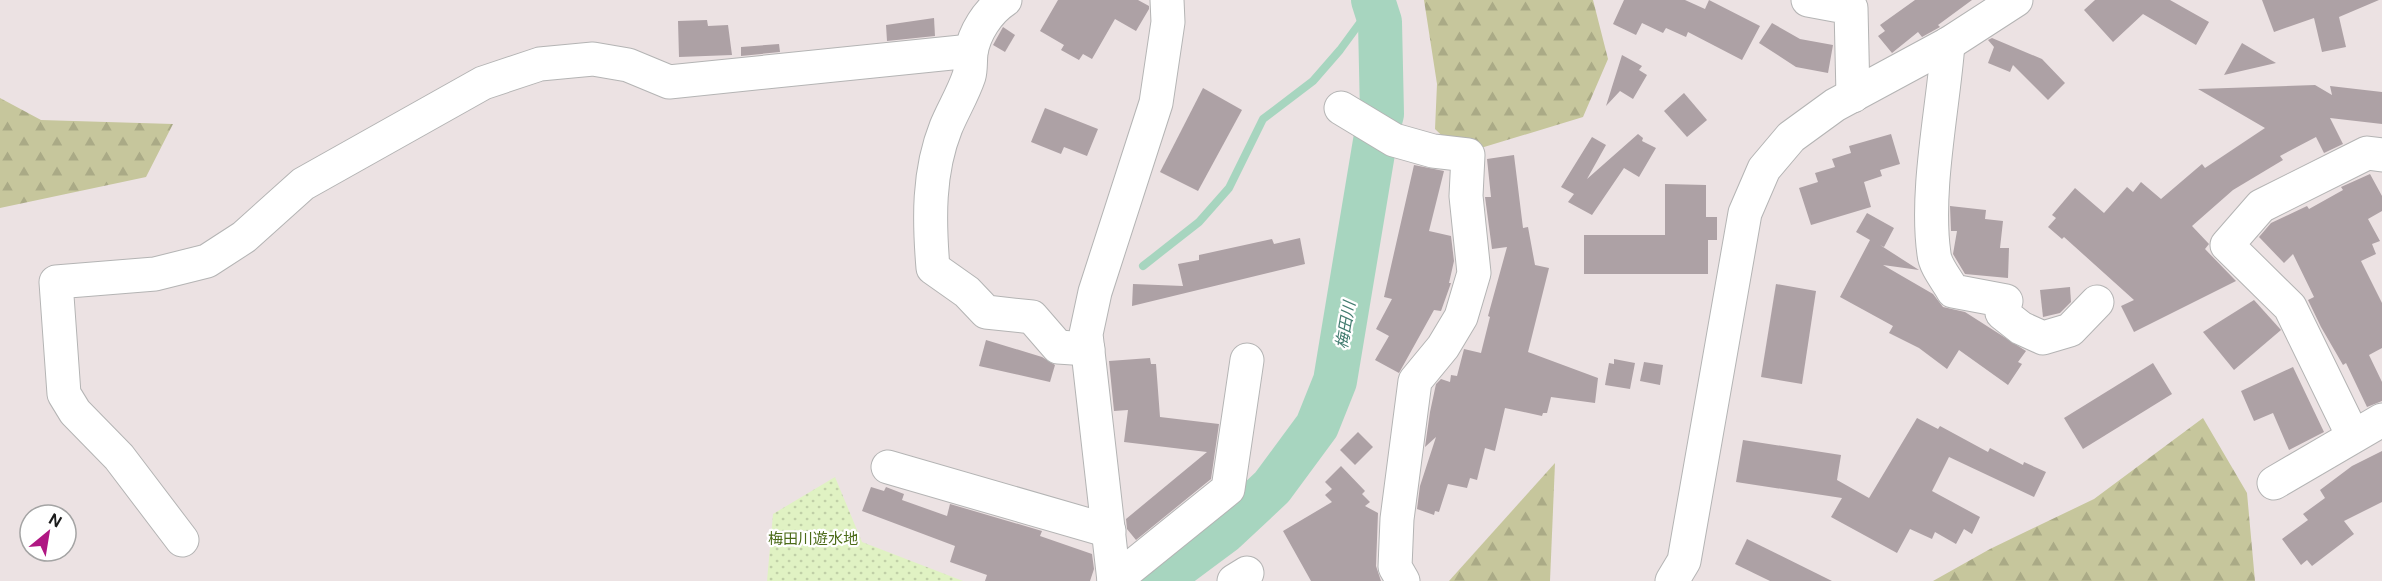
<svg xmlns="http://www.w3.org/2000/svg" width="2382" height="581" font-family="'DM Sans','Noto Sans JP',sans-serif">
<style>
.forest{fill:url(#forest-firs)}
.park{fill:url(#park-dots)}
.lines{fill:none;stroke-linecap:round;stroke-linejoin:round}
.stream{stroke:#a7d5bf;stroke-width:8}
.river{stroke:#a7d5bf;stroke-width:44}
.building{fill:#ada1a5}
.minor-casing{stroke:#b4b4b4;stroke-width:35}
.minor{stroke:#fff;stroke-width:33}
.labels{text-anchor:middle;stroke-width:4.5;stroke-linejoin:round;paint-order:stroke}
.park-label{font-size:15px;fill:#4c6b18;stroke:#fff}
.water-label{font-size:16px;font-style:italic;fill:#437c70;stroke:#fff}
</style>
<defs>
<pattern id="forest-firs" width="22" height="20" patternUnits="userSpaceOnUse" patternTransform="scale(1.5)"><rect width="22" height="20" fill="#c6c69c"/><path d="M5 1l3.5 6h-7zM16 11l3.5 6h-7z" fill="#aaaa86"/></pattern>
<pattern id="park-dots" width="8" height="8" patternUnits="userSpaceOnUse" patternTransform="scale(1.5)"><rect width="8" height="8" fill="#e0f2c3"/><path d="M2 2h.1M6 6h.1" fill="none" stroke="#c0cfa7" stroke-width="1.8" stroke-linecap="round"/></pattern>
</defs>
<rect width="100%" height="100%" fill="#ece2e3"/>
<!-- forest -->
<g class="forest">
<polygon points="1424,0 1593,0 1608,59 1583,117 1461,154 1435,129 1437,84"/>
<polygon points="0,98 41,120 173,124 146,177 0,208"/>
<polygon points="2203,418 2247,493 2255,581 1933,581 1990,549 2094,499"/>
<polygon points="1555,463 1550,581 1449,581"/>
</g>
<!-- park -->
<polygon class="park" points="835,477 862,542 963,581 767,581 773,514"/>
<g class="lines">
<!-- stream -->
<polyline class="stream" points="1143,266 1199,222 1229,188 1263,119 1313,81 1340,50 1373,5"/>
<!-- river -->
<polyline class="river" points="1158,581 1225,531 1272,487 1317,426 1335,381 1375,141 1382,114 1380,22 1373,0"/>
</g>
<!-- building -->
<g class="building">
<polygon points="1058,0 1138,0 1149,6 1149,9 1136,31 1115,19 1092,59 1083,54 1079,60 1061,50 1064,45 1040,31"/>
<polygon points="1624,0 1685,0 1705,9 1709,0 1760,26 1742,60 1688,32 1686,37 1666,28 1663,33 1642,23 1636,35 1613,24"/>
<polygon points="1915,0 1972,0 1938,25 1940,27 1922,37 1918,32 1892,53 1878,36 1885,31 1880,25"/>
<polygon points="2095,0 2170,0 2209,22 2196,45 2143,14 2113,42 2084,10"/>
<polygon points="2262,0 2379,0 2339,17 2346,47 2322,52 2314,18 2274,32"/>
<polygon points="934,18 935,36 887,41 886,25"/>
<polygon points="707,20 708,26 728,25 732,55 679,57 678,21"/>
<polygon points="1772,23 1800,39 1833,45 1828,73 1796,67 1759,43"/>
<polygon points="1003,27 1015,35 1005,52 993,45"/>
<polygon points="1992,38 2042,59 2065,83 2048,100 2013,65 2010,72 1988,63 1994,47 1988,40"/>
<polygon points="2242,43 2276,63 2224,75"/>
<polygon points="779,44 780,52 741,56 741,47"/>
<polygon points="1622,55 1642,66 1639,70 1647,75 1633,99 1620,91 1606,106"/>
<polygon points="2315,85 2332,95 2330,86 2382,92 2382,124 2330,118 2343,144 2324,153 2316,137 2280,156 2283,160 2233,190 2192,226 2209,244 2205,249 2236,281 2134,332 2121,306 2134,300 2064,237 2062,239 2048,227 2056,218 2052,215 2075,188 2104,213 2127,187 2133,192 2141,182 2161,199 2202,164 2205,168 2265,128 2198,89"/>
<polygon points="1203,88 1242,110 1198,191 1160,172"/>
<polygon points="1684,93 1707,120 1687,137 1664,111"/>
<polygon points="1045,108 1098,129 1087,156 1064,147 1061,154 1031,142"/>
<polygon points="1638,134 1643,138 1642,141 1656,148 1639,177 1624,168 1592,215 1568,202 1574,194 1561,187 1592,137 1606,145 1587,179"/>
<polygon points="1891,134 1900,164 1880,170 1882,176 1864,182 1871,207 1811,225 1799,188 1818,182 1815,173 1835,167 1832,159 1851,153 1849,146"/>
<polygon points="1514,155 1523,228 1528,227 1535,265 1549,268 1528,352 1598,378 1595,403 1551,397 1547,413 1543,413 1542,416 1505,408 1495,451 1485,448 1477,480 1470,478 1467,488 1448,484 1439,512 1435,511 1434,515 1417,509 1420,486 1436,437 1425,447 1430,412 1436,384 1441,379 1450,382 1451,375 1457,376 1464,349 1481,353 1490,317 1488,316 1507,247 1492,249 1485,197 1491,197 1487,159"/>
<polygon points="1414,165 1444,171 1429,231 1451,236 1454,261 1449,283 1451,283 1441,311 1434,310 1399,373 1375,360 1389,336 1376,329 1392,299 1384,297"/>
<polygon points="2370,174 2382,196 2382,211 2368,219 2380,241 2372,244 2376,254 2361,261 2382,303 2382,348 2369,355 2382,382 2382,401 2367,407 2346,363 2343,365 2321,327 2308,300 2314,297 2293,254 2284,263 2259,237 2271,223 2307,206 2309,209 2343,190 2341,187"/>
<polygon points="1665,184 1706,185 1706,217 1717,217 1717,240 1708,240 1708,274 1584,274 1584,235 1665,235"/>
<polygon points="1950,206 1986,210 1985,219 2003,221 2000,248 2009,248 2008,278 1965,274 1953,254 1957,231 1951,231"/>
<polygon points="1867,213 1894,228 1884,247 1880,245 1919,270 1883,265 1933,294 1943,307 1965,312 2026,351 2018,362 2022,364 2008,385 1959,350 1947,369 1919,348 1889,333 1893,326 1840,297 1870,240 1856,232"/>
<polygon points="1300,238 1305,264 1132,306 1133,284 1183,286 1178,264 1199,260 1199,255 1272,239 1274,244"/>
<polygon points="1776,284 1816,291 1802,384 1761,377"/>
<polygon points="2070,287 2071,302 2060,313 2043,317 2040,290"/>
<polygon points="2254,300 2281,330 2234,370 2203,332"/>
<polygon points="986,340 1042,357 1055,365 1050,382 979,366"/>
<polygon points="1150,358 1151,364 1156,364 1160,417 1219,424 1211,479 1136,540 1127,529 1126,519 1207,452 1124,442 1128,410 1114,411 1109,361"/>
<polygon points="1614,359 1635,363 1630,389 1605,385 1609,363 1614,364"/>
<polygon points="1644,362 1663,365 1660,385 1640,381"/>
<polygon points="2153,363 2172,394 2083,449 2064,418"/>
<polygon points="2293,367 2324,432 2289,450 2273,413 2254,421 2241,391"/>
<polygon points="1917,418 1938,429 1940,426 1988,452 1990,448 2023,465 2024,462 2046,472 2034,497 1949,457 1932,491 1980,517 1972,534 1964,529 1956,544 1935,532 1932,539 1910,529 1897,553 1831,517 1842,498 1736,482 1743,440 1841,455 1837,480 1869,498"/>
<polygon points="1358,432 1373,447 1355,465 1340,450"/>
<polygon points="2382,451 2382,502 2344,521 2354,534 2312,566 2307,560 2301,565 2282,539 2308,520 2303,514 2325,498 2320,490 2352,466"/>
<polygon points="1341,466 1365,491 1362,494 1370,502 1365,506 1378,513 1376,566 1381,581 1311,581 1283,531 1332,502 1325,495 1332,489 1325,482"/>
<polygon points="871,487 884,491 886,487 904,494 902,500 947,516 950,504 1042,531 1040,536 1092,554 1094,569 1090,581 985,581 987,575 950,562 955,546 862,511"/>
<polygon points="1747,539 1832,581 1770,581 1735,564"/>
</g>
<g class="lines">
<!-- minor casing -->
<g class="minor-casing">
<g id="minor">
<path d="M1005 0C988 11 974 33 971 53 970 61 971 69 969 76 963 94 953 110 946 127 928 172 929 220 933 268L967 292 986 312 1032 317 1058 347 1088 349"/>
<polyline points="1808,0 1851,8 1853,96"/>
<path d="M1948 44C1943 109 1925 191 1934 254 1935 266 1947 280 1953 291L2006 301 2002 313 2021 328 2043 338 2070 330 2097 302"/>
<polyline points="1341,108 1394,140 1433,151 1468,155 1466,196 1474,273 1461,317 1443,347 1415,381 1397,519 1395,567 1403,581"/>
<polyline points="2353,436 2290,307 2227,245 2261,206 2367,153 2382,155"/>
<polyline points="888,467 1109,531"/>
<polyline points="2274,483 2382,420"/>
<polyline points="182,540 119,457 75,412 64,394 56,282 155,274 207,261 244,237 303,184 483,83 540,64 593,59 628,65 669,82 971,51"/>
<polyline points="1114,581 1086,334 1095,292 1156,103 1168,22 1167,0"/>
<polyline points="1114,581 1228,489 1247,360"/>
<polyline points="1234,581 1247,573"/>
<polyline points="1672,581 1684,561 1745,213 1764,169 1791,137 1835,105 1948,44 2016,0"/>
</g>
</g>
<!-- minor -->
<use href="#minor" class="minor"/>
</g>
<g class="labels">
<!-- park labels -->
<g class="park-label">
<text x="813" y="544">梅田川遊水地</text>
</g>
<!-- water labels -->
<g class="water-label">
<text transform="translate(1345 325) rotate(-80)" y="6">梅田川</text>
</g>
</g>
<!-- north arrow -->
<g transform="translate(48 533) rotate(30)"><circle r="28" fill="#ffffff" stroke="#a4a4a4" stroke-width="1.5"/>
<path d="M0-4.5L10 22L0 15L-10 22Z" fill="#b01783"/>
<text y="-9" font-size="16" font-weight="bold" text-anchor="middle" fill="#1b1b1b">N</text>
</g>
</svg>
